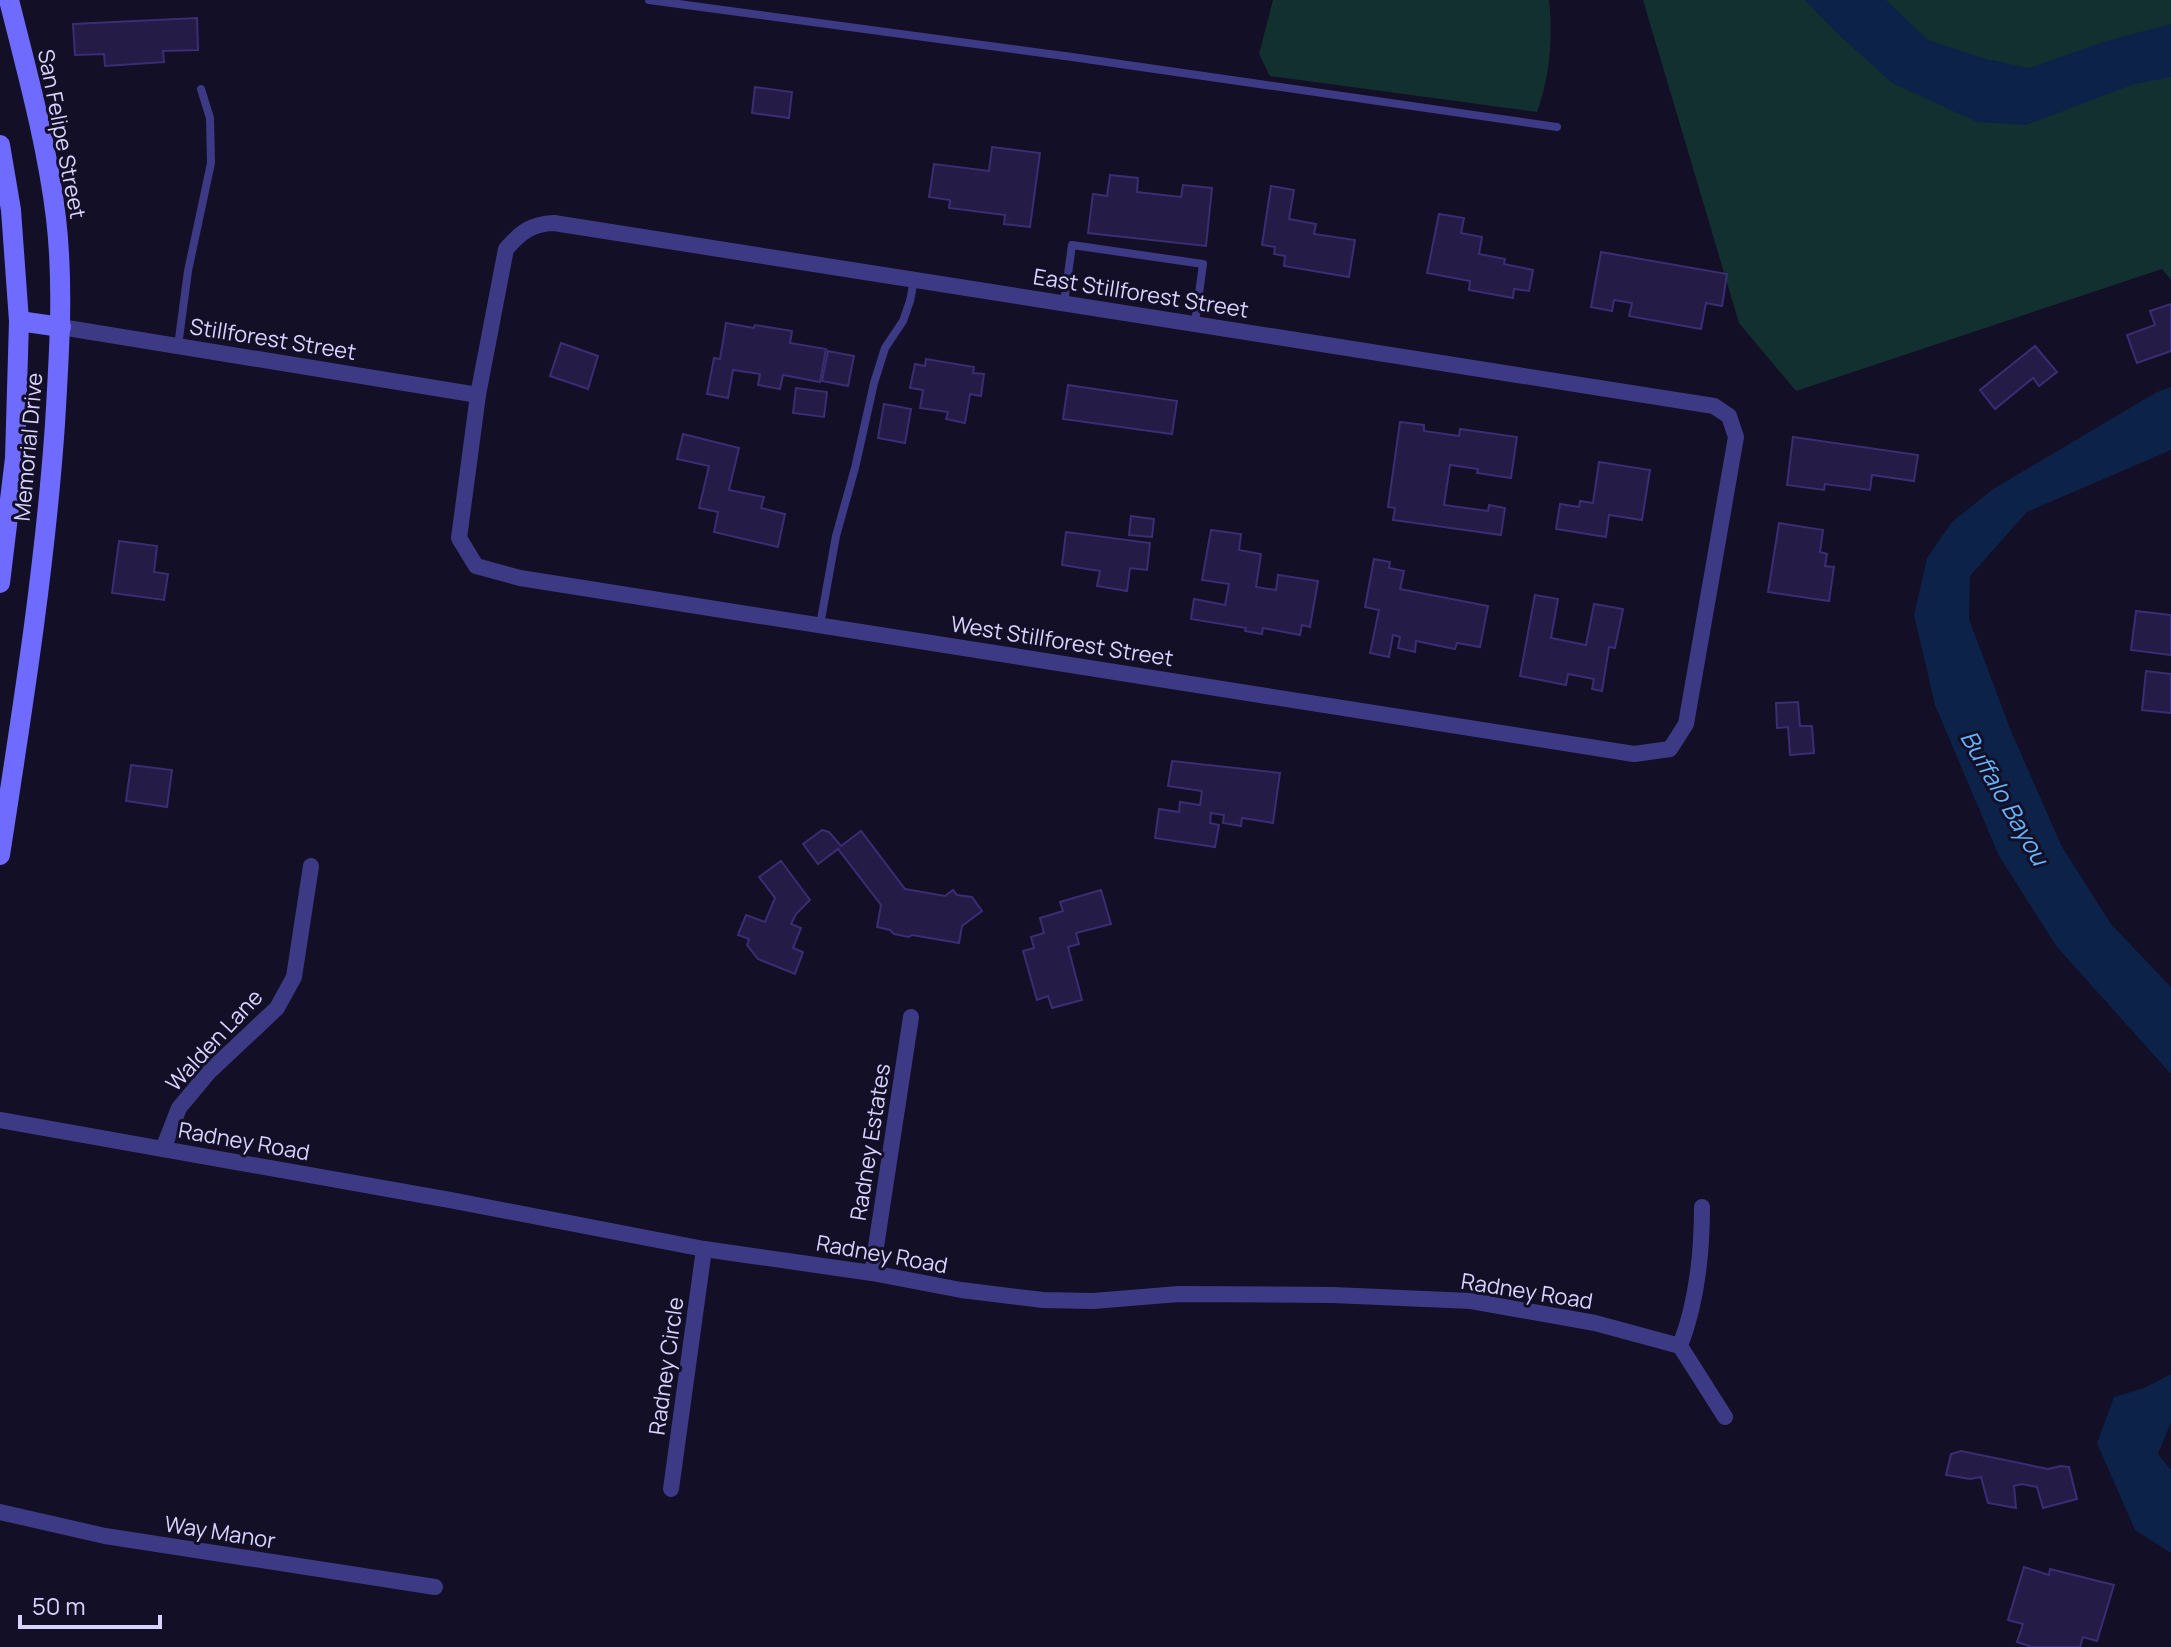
<svg xmlns="http://www.w3.org/2000/svg" width="2171" height="1647" font-family="Manrope,sans-serif">
<style>
.green{fill:#12302f}
.water{fill:#0c2248}
.building{fill:#241b47;stroke:#3b2d73;stroke-width:2}
.lines{fill:none;stroke-linecap:round;stroke-linejoin:round}
.lane{stroke:#3d3a85;stroke-width:8}
.street{stroke:#3d3a85;stroke-width:16}
.secondary{stroke:#6f6bff;stroke-width:20}
.labels{text-anchor:middle;stroke-width:6;stroke-linejoin:round;paint-order:stroke}
.street-label{font-size:22px;fill:#d9d4ff;stroke:#130f26}
.water-label{font-size:24px;font-style:italic;fill:#62b6ff;stroke:#130f26}
</style>
<rect width="100%" height="100%" fill="#130f26"/>
<!-- green -->
<g class="green">
<path d="M1273 0H1549C1553 38 1550 76 1537 112L1270 76 1259 54Z"/>
<polygon points="1643,0 2171,0 2171,280 2162,269 1796,391 1739,323"/>
</g>
<!-- water -->
<g class="water">
<polygon points="1805,0 1886,0 1928,40 1986,59 2029,68 2106,41 2171,24 2171,77 2134,84 2026,125 1977,122 1892,83 1836,32"/>
<polygon points="2171,387 2171,450 2027,512 1970,576 1969,619 2011,731 2062,847 2111,924 2171,987 2171,1074 2057,947 1999,856 1935,705 1914,615 1927,558 1952,522 1993,489 2157,392"/>
<polygon points="2171,1374 2171,1422 2158,1454 2171,1470 2171,1553 2135,1530 2097,1443 2114,1397 2144,1388"/>
</g>
<!-- building -->
<g class="building">
<polygon points="197,18 198,50 163,51 164,62 105,66 104,54 75,55 73,24"/>
<polygon points="755,87 792,92 789,118 752,113"/>
<polygon points="992,147 1040,153 1030,227 1004,224 1005,215 949,208 950,200 929,197 934,164 989,171"/>
<polygon points="1110,175 1138,178 1137,192 1181,197 1183,185 1212,188 1206,246 1088,233 1093,194 1107,196"/>
<polygon points="1271,186 1294,190 1289,219 1316,224 1314,234 1355,240 1349,277 1284,266 1285,256 1274,254 1275,247 1262,245"/>
<polygon points="1439,214 1464,218 1461,233 1482,237 1479,254 1505,259 1504,264 1533,270 1529,291 1514,289 1513,298 1469,290 1470,281 1427,273"/>
<polygon points="1601,252 1727,274 1722,306 1706,303 1701,329 1629,316 1632,303 1614,300 1612,311 1591,307"/>
<polygon points="2171,304 2171,351 2137,363 2127,335 2155,325 2150,311"/>
<polygon points="726,323 754,328 755,325 792,331 790,343 826,349 820,382 783,375 780,389 758,385 760,374 733,370 728,398 707,394 714,358 720,359"/>
<polygon points="561,343 598,356 588,389 550,376"/>
<polygon points="2035,346 2057,372 2039,386 2033,378 1995,409 1980,390"/>
<polygon points="828,351 854,356 848,386 822,381"/>
<polygon points="926,359 974,367 973,373 984,374 981,396 970,394 965,423 946,419 948,412 920,408 923,390 910,388 915,364 925,366"/>
<polygon points="1068,385 1177,401 1172,434 1063,419"/>
<polygon points="796,388 827,392 824,417 793,413"/>
<polygon points="884,404 911,409 905,443 878,438"/>
<polygon points="1400,422 1424,425 1424,431 1459,436 1460,429 1517,437 1511,478 1477,473 1478,469 1450,465 1444,505 1488,511 1489,505 1505,508 1501,535 1393,520 1395,508 1388,507"/>
<polygon points="683,434 739,448 729,490 764,497 761,508 785,514 778,547 714,532 718,512 699,508 709,466 677,459"/>
<polygon points="1793,437 1918,455 1914,481 1872,475 1870,490 1825,484 1824,490 1787,485"/>
<polygon points="1599,462 1650,470 1642,520 1609,515 1606,537 1556,529 1560,504 1579,507 1580,501 1593,503"/>
<polygon points="1131,516 1154,519 1152,537 1129,535"/>
<polygon points="1779,523 1823,530 1820,552 1827,554 1825,566 1834,567 1829,601 1768,592"/>
<polygon points="1211,530 1241,534 1239,550 1261,554 1256,587 1276,590 1278,575 1318,581 1310,627 1302,625 1300,635 1263,628 1262,634 1245,631 1246,628 1191,619 1194,599 1225,605 1229,584 1202,580"/>
<polygon points="1066,532 1150,543 1147,570 1130,568 1127,591 1097,586 1100,571 1062,565"/>
<polygon points="119,541 157,546 154,572 168,574 164,600 112,593"/>
<polygon points="1374,559 1390,562 1389,568 1404,571 1400,589 1488,606 1480,647 1457,643 1455,649 1416,641 1415,652 1398,648 1400,637 1393,635 1389,657 1370,653 1379,610 1365,607"/>
<polygon points="1535,595 1558,599 1551,638 1586,645 1594,604 1623,609 1615,648 1609,647 1602,691 1592,689 1594,679 1568,674 1566,685 1520,676"/>
<polygon points="2136,611 2171,615 2171,655 2131,650"/>
<polygon points="2146,671 2171,674 2171,713 2142,710"/>
<polygon points="1798,702 1800,726 1812,726 1814,753 1790,755 1788,727 1777,728 1776,703"/>
<polygon points="1172,761 1280,773 1273,823 1242,818 1241,826 1223,823 1224,815 1211,813 1210,823 1219,825 1215,847 1155,838 1159,809 1179,812 1180,802 1200,805 1202,791 1168,786"/>
<polygon points="131,765 172,770 167,807 126,801"/>
<polygon points="822,830 829,832 841,846 861,831 905,889 945,896 953,890 957,895 972,897 982,911 962,926 959,943 912,935 909,937 894,934 890,930 877,927 881,905 838,849 818,864 803,844"/>
<polygon points="781,861 810,900 796,914 791,924 801,928 793,948 803,952 795,974 758,959 747,945 749,939 738,935 746,915 765,922 775,898 759,877"/>
<polygon points="1101,890 1111,924 1076,933 1079,944 1068,947 1082,1000 1052,1008 1048,996 1037,1000 1023,951 1034,948 1031,937 1044,933 1040,918 1063,911 1060,902"/>
<polygon points="1961,1451 2048,1469 2061,1466 2069,1467 2077,1499 2043,1508 2037,1487 2022,1484 2014,1486 2016,1508 1988,1503 1981,1477 1970,1479 1946,1475 1951,1454"/>
<polygon points="2024,1567 2049,1575 2050,1569 2114,1585 2097,1641 2083,1637 2080,1647 2032,1647 2017,1642 2023,1624 2008,1620"/>
</g>
<g class="lines">
<!-- lane -->
<g class="lane">
<polyline points="649,0 1072,57 1557,127"/>
<polyline points="1064,303 1072,245 1203,264 1195,323"/>
<polyline points="178,346 188,271 211,163 210,118 201,89"/>
<polyline points="820,625 836,536 855,468 874,383 885,348 903,321 910,301 914,280"/>
</g>
<!-- street -->
<g class="street">
<path d="M554 223 1714 406 1729 416 1736 437 1686 724 1670 749 1634 754 520 578 476 566 459 538 478 395 506 249C521 232 531 224 554 223Z"/>
<polyline points="61,327 478,395"/>
<polyline points="0,1120 450,1200 704,1249 872,1273 961,1290 1043,1300 1093,1301 1179,1294 1333,1295 1471,1301 1595,1323 1680,1346 1725,1417"/>
<polyline points="163,1149 179,1108 209,1072 277,1008 294,977 311,866"/>
<polyline points="872,1273 911,1017"/>
<path d="M1680 1346C1697 1302 1702 1254 1702 1207"/>
<polyline points="671,1489 704,1249"/>
<polyline points="0,1512 105,1536 435,1587"/>
</g>
<!-- secondary -->
<g class="secondary">
<polyline points="0,145 11,210 19,321 15,458 0,583"/>
<polyline points="19,321 61,327"/>
<path d="M0 855C22 712 45 569 55 424 59 355 64 287 56 218 47 144 27 72 9 0"/>
</g>
</g>
<g class="labels">
<!-- street labels -->
<g class="street-label">
<text transform="translate(62 134) rotate(79)" y="8">San Felipe Street</text>
<text transform="translate(1141 293) rotate(9)" y="8">East Stillforest Street</text>
<text transform="translate(273 339) rotate(9)" y="8">Stillforest Street</text>
<text transform="translate(28 447) rotate(-85)" y="8">Memorial Drive</text>
<text transform="translate(1062 641) rotate(9)" y="8">West Stillforest Street</text>
<text transform="translate(214 1040) rotate(-47)" y="8">Walden Lane</text>
<text transform="translate(244 1141) rotate(10)" y="8">Radney Road</text>
<text transform="translate(870 1142) rotate(-81)" y="8">Radney Estates</text>
<text transform="translate(882 1254) rotate(10)" y="8">Radney Road</text>
<text transform="translate(1527 1291) rotate(9)" y="8">Radney Road</text>
<text transform="translate(666 1366) rotate(-82)" y="8">Radney Circle</text>
<text transform="translate(220 1532) rotate(9)" y="8">Way Manor</text>
</g>
<!-- water labels -->
<g class="water-label">
<text transform="translate(2004 798) rotate(60)" y="8">Buffalo Bayou</text>
</g>
</g>
<!-- scale -->
<path d="M20 1615v12h140v-12" fill="none" stroke="#d9d4ff" stroke-width="4"/>
<text x="32" y="1615" font-size="24" fill="#d9d4ff" stroke="#130f26" stroke-width="6" paint-order="stroke">50 m</text>
</svg>
